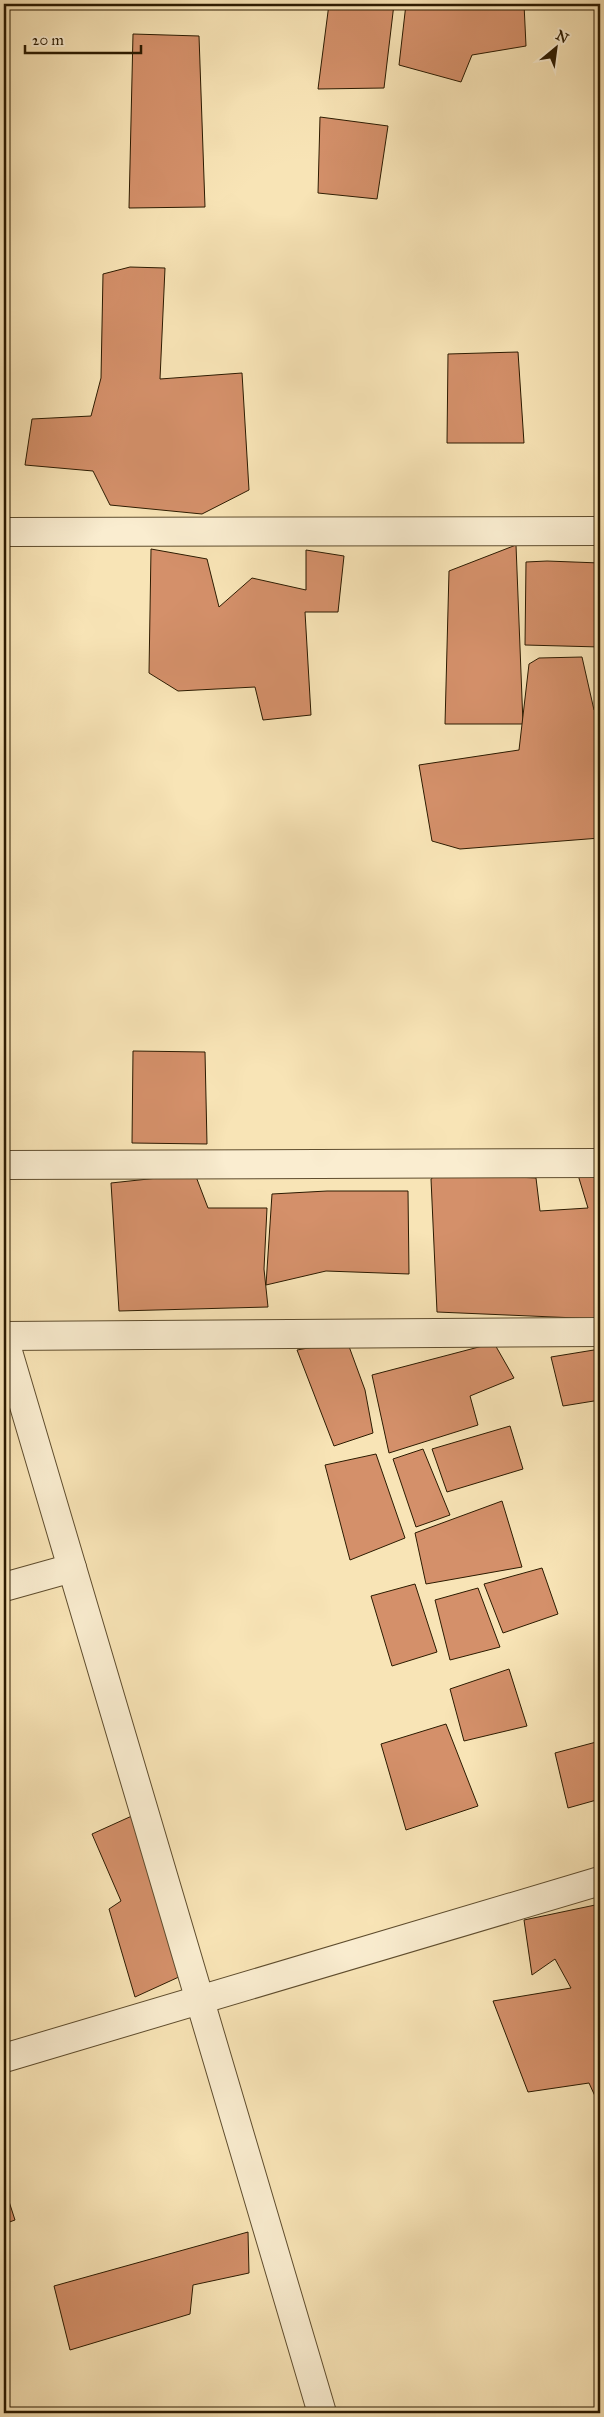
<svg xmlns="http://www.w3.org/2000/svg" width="604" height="2417" font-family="'IM FELL Great Primer',serif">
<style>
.building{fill:#d4906a;stroke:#2c1b01}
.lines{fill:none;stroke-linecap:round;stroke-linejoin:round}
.minor-casing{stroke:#5f4d2e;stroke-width:30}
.minor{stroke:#faedd0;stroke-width:28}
</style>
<rect width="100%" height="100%" fill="#f8e4b6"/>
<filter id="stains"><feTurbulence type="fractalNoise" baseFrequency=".004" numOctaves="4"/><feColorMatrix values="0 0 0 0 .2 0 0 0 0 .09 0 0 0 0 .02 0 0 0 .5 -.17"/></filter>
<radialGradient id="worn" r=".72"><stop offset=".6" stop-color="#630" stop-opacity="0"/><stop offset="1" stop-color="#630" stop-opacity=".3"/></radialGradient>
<!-- building -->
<g class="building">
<polygon points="329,4 394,4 384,88 318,89"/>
<polygon points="406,4 524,4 526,46 472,55 461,82 399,65"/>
<polygon points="133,34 199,36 205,207 129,208"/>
<polygon points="320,117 388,126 377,199 318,193"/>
<polygon points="130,267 165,268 160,379 242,373 249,490 202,514 110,505 93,471 25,465 32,419 91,416 101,378 103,274"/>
<polygon points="518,352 524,443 447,443 448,354"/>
<polygon points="516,545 523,724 445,724 449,571"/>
<polygon points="151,549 207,559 219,607 252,578 306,590 306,550 344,556 338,612 305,612 311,715 263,720 255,687 178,691 149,673"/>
<polygon points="547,561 600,563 600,647 525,645 526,562"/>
<polygon points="582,657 594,710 600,713 600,838 460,849 432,841 419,765 519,750 529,664 539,658"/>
<polygon points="133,1051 205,1052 207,1144 132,1143"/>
<polygon points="439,1173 536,1178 540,1211 588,1208 578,1175 600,1175 600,1319 437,1312 431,1179"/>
<polygon points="195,1174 208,1208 267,1208 264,1269 268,1307 119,1311 111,1183"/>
<polygon points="327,1191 408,1191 409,1274 326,1271 266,1285 272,1194"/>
<polygon points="347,1341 365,1390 373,1433 334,1446 297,1350"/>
<polygon points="494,1343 514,1378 470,1396 478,1425 389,1453 372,1375"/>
<polygon points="600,1349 600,1400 563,1406 551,1357"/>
<polygon points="510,1426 523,1469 447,1492 432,1449"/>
<polygon points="423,1449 450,1515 416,1527 393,1459"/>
<polygon points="376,1454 405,1538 350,1560 325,1465"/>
<polygon points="502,1501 522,1567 426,1584 415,1533"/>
<polygon points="542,1568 558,1614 503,1633 484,1584"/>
<polygon points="415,1584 437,1652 392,1666 371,1596"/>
<polygon points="478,1588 500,1647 450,1660 435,1600"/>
<polygon points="509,1669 527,1726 464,1741 450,1689"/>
<polygon points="446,1724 478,1806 406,1830 381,1744"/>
<polygon points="600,1741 600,1799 568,1808 555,1753"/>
<polygon points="134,1815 181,1976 135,1997 109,1909 121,1901 92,1834"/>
<polygon points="600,1904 600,2107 589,2083 528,2092 493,2001 571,1988 555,1959 532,1975 524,1920"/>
<polygon points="4,2186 15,2220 4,2224"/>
<polygon points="248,2232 249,2273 193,2285 190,2314 70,2350 54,2286"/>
</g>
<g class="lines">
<!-- minor casing -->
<g class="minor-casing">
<g id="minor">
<polyline points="4,532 600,531"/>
<polyline points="4,1165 600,1163"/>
<polyline points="4,1336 600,1332"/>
<polyline points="4,1338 322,2413"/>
<polyline points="4,1587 72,1568"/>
<polyline points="4,2058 600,1881"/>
</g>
</g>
<!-- minor -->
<use href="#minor" class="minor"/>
</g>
<!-- margin -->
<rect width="604" height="2417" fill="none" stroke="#f8e4b6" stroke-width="20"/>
<rect x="5" y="5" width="594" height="2407" fill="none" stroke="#2c1b01" stroke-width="2.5"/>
<rect x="10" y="10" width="584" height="2397" fill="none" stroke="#2c1b01"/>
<!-- north arrow -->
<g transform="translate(556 48) rotate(29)" stroke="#faedd0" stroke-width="4" paint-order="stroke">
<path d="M0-4L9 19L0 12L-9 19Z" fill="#2c1b01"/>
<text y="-8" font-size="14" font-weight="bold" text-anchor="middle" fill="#2c1b01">N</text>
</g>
<!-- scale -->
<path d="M25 45v8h116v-8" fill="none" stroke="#2c1b01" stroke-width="2.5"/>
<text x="32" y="45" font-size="15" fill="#2c1b01" stroke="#faedd0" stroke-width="4" paint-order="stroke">20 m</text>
<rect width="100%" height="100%" filter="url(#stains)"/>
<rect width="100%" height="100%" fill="url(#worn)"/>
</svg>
